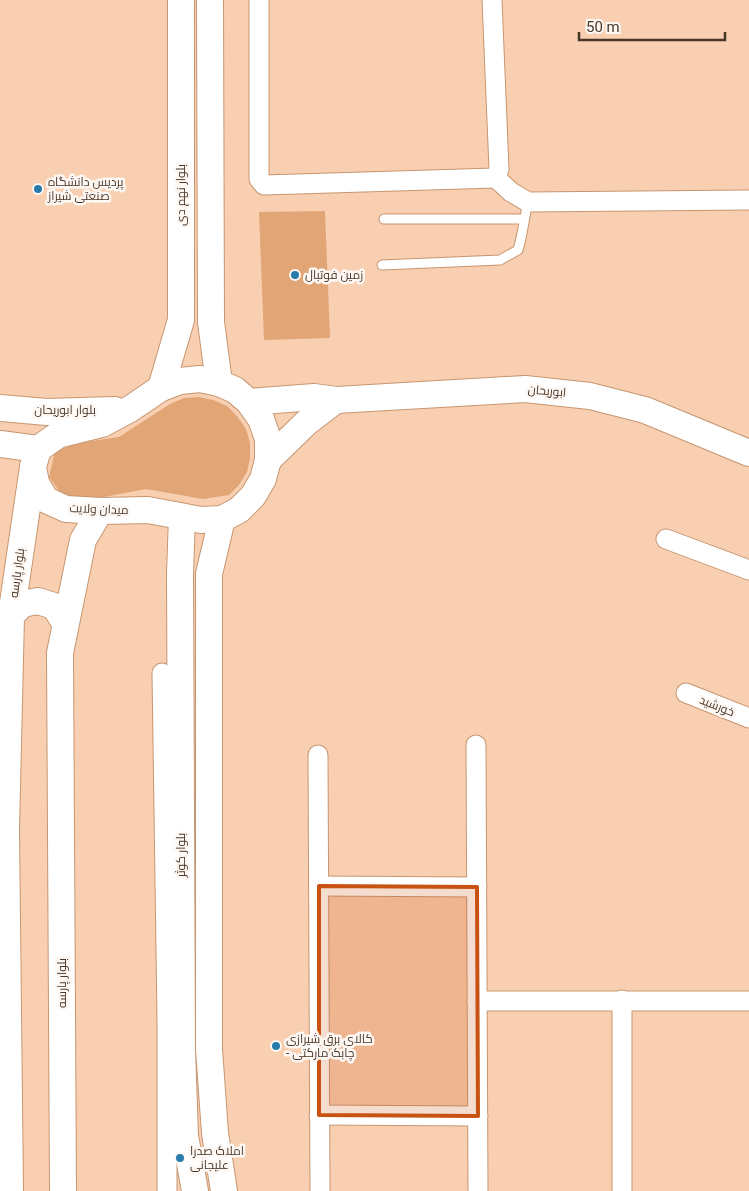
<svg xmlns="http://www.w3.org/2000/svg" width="749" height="1191" font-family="Roboto,Cairo,sans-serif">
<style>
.grass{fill:#e2a576}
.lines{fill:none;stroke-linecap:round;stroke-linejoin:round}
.service-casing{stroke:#c69671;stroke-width:11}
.minor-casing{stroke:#c69671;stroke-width:21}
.secondary-casing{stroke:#c69671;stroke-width:28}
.service{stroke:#fff;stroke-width:9}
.minor{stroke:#fff;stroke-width:19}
.secondary{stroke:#fff;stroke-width:26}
.marked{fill:#c85211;fill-opacity:0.2;stroke:#c85211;stroke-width:4;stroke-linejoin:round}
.poi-dot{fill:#287cac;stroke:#fef8f4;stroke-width:2}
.labels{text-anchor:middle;stroke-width:5;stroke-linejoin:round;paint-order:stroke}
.poi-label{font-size:12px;fill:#4a3627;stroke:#fef8f4;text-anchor:start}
.street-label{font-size:12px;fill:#4a3627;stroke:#fef8f4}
</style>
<rect width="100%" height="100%" fill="#f8cfb1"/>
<!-- grass -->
<g class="grass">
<polygon points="325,211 330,338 264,340 259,212"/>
<polygon points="199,397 213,400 227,406 237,416 246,429 250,443 250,458 247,472 239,485 229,495 203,499 146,489 88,500 63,496 49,477 55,451 78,443 119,437 170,404 184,398"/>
</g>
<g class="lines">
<!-- service casing -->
<g class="service-casing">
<g id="service">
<polyline points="384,219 524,219"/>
<path d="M382 265 500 260 518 250C523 234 524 218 528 202"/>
</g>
</g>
<!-- minor casing -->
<g class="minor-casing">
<g id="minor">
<polyline points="259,0 259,179 264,185 496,178 499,169 492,0"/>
<polyline points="496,178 511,192 528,202 749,200"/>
<polyline points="666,539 749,570"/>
<polyline points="162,673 167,1020 167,1191"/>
<polyline points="686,693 749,718"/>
<polyline points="476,745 478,1191"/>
<polyline points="318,755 320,1191"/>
<polyline points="319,886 477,887"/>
<polyline points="622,1000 622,1191"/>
<polyline points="477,1001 749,1001"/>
<polyline points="319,1115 478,1116"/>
</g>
</g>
<!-- secondary casing -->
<g class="secondary-casing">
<g id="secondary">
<polyline points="210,0 211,322 219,383"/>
<polygon points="200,379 219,383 235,390 249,402 261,419 268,439 268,460 263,479 253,496 239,510 222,519 201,520 148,510 100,511 66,509 46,500 36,483 33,467 38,449 58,435 102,424 130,409 161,388 180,381"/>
<polyline points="161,388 181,320 181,0"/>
<polyline points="249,402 314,397 336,400 525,389 590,396 645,410 749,453"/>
<polyline points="0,408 47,412 115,410"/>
<polyline points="0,444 38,449"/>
<polyline points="268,460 306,423 336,400"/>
<polyline points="182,517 180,574 182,1049 185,1136 195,1191"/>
<polyline points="222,519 209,574 209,1049 215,1133 224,1191"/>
<polyline points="11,616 22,604 38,601 54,606 65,623"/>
<polyline points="10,1191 6,829 11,616 33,467"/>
<polyline points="63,1191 60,653 83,540 100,511"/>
</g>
</g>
<!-- service -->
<use href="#service" class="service"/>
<!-- minor -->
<use href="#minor" class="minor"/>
<!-- secondary -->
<use href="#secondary" class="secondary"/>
</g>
<!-- marked area -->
<path class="marked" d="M319 886 477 887 478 1116 319 1115Z"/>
<!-- markers -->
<g class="poi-dot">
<circle cx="38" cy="189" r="5"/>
<circle cx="295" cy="275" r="5"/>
<circle cx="276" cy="1046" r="5"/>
<circle cx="180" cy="1158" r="5"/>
</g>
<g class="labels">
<!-- poi labels -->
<g class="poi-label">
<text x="48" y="186">پردیس دانشگاه<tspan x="48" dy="14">صنعتی شیراز</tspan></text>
<text x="305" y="279">زمین فوتبال</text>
<text x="286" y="1043">کالای برق شیرازی<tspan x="286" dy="14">- چابک مارکتی</tspan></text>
<text x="190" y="1155">املاک صدرا<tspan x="190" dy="14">علیجانی</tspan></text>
</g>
<!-- street labels -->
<g class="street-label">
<text transform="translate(181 195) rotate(-90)" y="4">بلوار نهم دی</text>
<text transform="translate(547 391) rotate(5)" y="4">ابوریحان</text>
<text x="65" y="414">بلوار ابوریحان</text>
<text transform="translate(99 509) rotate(2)" y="4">میدان ولایت</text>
<text transform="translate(17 573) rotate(-82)" y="4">بلوار پارسه</text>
<text transform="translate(717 706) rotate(22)" y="4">خورشید</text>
<text transform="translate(181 855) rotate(-90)" y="4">بلوار کوثر</text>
<text transform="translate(62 983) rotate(-90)" y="4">بلوار پارسه</text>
</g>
</g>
<!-- scale -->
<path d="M579 32v8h146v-8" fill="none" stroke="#4a3627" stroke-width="2.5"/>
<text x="586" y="32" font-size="15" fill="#4a3627" stroke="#fef8f4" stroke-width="4" paint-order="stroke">50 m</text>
</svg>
